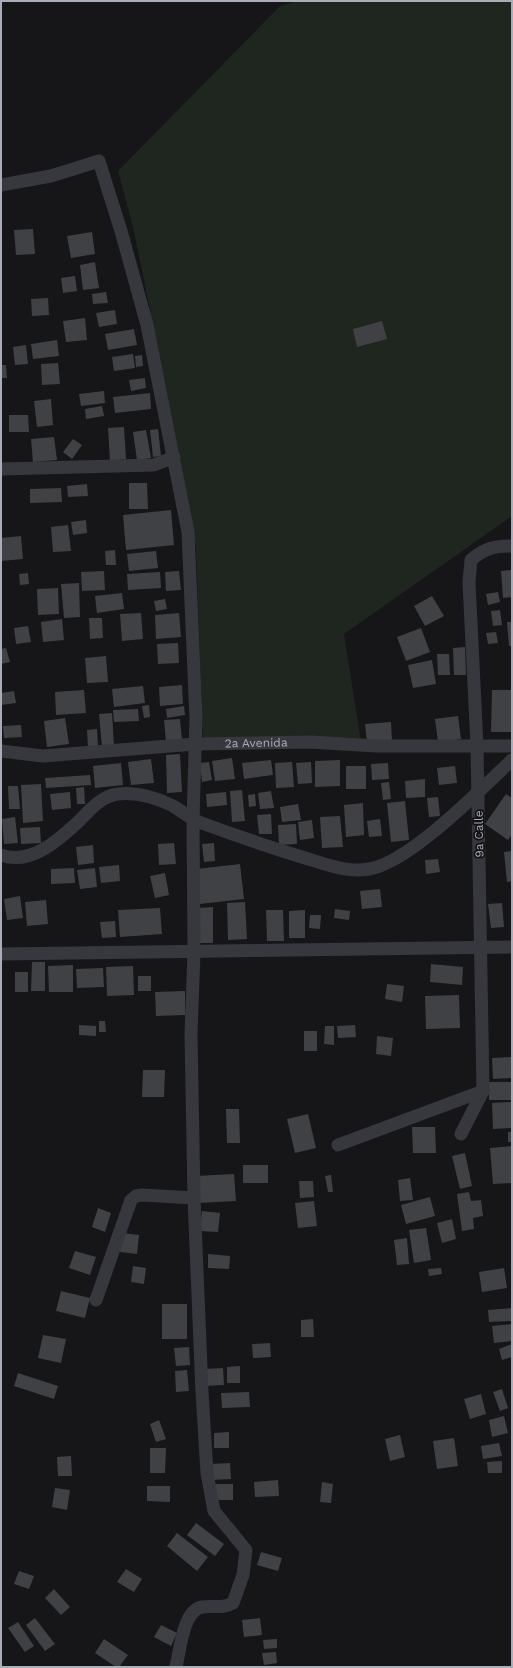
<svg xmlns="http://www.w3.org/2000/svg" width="513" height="1668" font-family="'Work Sans',sans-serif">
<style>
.green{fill:#1e261f}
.building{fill:#404145}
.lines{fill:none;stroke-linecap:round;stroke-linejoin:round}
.street{stroke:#37383d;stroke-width:13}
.labels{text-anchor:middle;stroke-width:3.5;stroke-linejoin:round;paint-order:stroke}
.street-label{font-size:12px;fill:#a8adb8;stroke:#111113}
</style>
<rect width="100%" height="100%" fill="#161618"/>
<!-- green -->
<polygon class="green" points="298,1 512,1 512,516 344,634 361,742 203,741 196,548 175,433 134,231 118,171 280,6"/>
<!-- building -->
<g class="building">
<polygon points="33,229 35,254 16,255 14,230"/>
<polygon points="92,232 95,254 71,258 67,236"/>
<polygon points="95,262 99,288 83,290 80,265"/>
<polygon points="75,276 77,291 63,293 61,278"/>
<polygon points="106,292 108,303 93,304 92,294"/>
<polygon points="48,298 49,315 32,316 31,299"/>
<polygon points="115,310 117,324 99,327 96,313"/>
<polygon points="85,318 87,340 66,342 63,321"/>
<polygon points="382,321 387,339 357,347 353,329"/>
<polygon points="134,329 137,345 108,350 105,334"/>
<polygon points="57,340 59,356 33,359 31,344"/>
<polygon points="26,345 28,364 15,365 13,347"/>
<polygon points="133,354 135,368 114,371 112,357"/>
<polygon points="142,355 143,366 136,367 135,356"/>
<polygon points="58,363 60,384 42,385 41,364"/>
<polygon points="1,365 6,365 7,378 1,378"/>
<polygon points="145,378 146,388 131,391 129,380"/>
<polygon points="104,391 105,403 81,406 79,394"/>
<polygon points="150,393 151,409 115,413 113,397"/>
<polygon points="51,399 53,425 37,427 34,401"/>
<polygon points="102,406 104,416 86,419 85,409"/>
<polygon points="9,415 28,415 29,432 9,432"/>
<polygon points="124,427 126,459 110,461 108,428"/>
<polygon points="158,429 161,456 153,457 150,430"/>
<polygon points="146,430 151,458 137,460 133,432"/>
<polygon points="54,437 57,460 33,462 31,439"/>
<polygon points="73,439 82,445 72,459 63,452"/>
<polygon points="129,483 147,483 148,509 129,509"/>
<polygon points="87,484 88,496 68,497 67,486"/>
<polygon points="61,488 62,502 30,503 30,489"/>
<polygon points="171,510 174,545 126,550 123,515"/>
<polygon points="86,520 87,533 73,535 71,522"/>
<polygon points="68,525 71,551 53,552 51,527"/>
<polygon points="21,536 23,559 1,561 1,538"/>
<polygon points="115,550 116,565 106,565 105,551"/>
<polygon points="156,551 158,568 129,571 127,554"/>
<polygon points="511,570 512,597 503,598 501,571"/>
<polygon points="104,571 105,590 82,591 81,572"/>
<polygon points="179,571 181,590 166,591 165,572"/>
<polygon points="160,572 161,588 128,590 127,574"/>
<polygon points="28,573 29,584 20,585 19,574"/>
<polygon points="79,583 80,617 64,618 61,584"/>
<polygon points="58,588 59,614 38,615 37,589"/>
<polygon points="498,592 500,602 488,605 486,594"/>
<polygon points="122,593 124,609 97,613 95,596"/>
<polygon points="432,596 444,616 425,626 414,606"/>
<polygon points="165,599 167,609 156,611 154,601"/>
<polygon points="500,610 502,625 493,626 491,611"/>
<polygon points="141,613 143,639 122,641 120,614"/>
<polygon points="179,613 181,637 156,639 155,615"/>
<polygon points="89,618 102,618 103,638 90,639"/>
<polygon points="62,619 64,640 43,642 41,622"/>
<polygon points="507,622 512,622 512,646 509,646"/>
<polygon points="28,626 31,642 16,644 14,628"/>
<polygon points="421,628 430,652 406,661 397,637"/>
<polygon points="496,632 498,643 488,644 486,633"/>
<polygon points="178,643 179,663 158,664 157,644"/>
<polygon points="465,647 466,675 454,675 453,648"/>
<polygon points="6,648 10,662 1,664 1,649"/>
<polygon points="437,654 449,654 450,675 438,675"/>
<polygon points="106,656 108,682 87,683 85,658"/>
<polygon points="432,660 436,684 413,688 408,665"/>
<polygon points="182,685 183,704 160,706 159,687"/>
<polygon points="143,686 145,703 114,707 112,689"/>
<polygon points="84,690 86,713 56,715 55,692"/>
<polygon points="492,690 512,690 512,732 491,732"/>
<polygon points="14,691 16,703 1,705 1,693"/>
<polygon points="149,705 150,717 144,718 142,706"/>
<polygon points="184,706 185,715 167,718 166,709"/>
<polygon points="138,709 139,721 114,722 113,710"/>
<polygon points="112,713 114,746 102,747 99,714"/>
<polygon points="458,716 461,739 438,742 435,719"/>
<polygon points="65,718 69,744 47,747 44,721"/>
<polygon points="180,719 182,740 166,741 164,720"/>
<polygon points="391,722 392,741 367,743 365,724"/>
<polygon points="21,725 22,737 4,738 3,726"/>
<polygon points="97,729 98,748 88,749 87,730"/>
<polygon points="180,754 182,792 167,793 166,755"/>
<polygon points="232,758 235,779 215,781 212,761"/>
<polygon points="151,759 154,783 131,785 128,762"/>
<polygon points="271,760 273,775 244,779 242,763"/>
<polygon points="340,760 340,786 315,787 315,761"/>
<polygon points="209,762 212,780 202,782 200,763"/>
<polygon points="292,762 294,787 276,788 275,763"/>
<polygon points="311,762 312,783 298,784 296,763"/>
<polygon points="121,763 123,785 95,788 93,766"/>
<polygon points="388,763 389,779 372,780 371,764"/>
<rect x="346" y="766" width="20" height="23"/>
<polygon points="455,766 457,783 439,785 437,768"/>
<polygon points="90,775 91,785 46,788 45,778"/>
<polygon points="425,779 425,797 406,798 405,781"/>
<polygon points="389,782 391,799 383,800 381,783"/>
<polygon points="41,784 43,821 23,823 21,785"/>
<polygon points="8,786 18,786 20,809 9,809"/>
<polygon points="84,787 85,804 77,804 76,788"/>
<polygon points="242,790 245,821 232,822 230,791"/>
<polygon points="271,791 274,808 260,809 258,793"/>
<polygon points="70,792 71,808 52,810 50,794"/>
<polygon points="226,792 227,805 207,807 206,794"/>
<polygon points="255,794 256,806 249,807 248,795"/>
<polygon points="506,794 512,798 512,834 508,840 485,824"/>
<polygon points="438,797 440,816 429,817 427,798"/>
<polygon points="405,801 409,840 391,842 387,803"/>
<polygon points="363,803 364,835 346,837 344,805"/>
<polygon points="298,804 301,820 282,822 280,807"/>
<polygon points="271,814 272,834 259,834 257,815"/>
<polygon points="340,816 343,847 322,848 320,817"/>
<polygon points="15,817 18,843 4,844 2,819"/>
<polygon points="380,819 382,836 369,837 367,821"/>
<polygon points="312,820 314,838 300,840 298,822"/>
<polygon points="296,824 297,844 279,845 278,825"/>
<polygon points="40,827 41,843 21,844 20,828"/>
<polygon points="174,843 176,864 159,865 158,844"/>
<polygon points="214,843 215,861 204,862 202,844"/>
<polygon points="93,845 94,863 78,865 76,847"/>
<polygon points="512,851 512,881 507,882 504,852"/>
<polygon points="438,859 440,872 426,874 425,860"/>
<polygon points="240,864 244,899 200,904 197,869"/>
<polygon points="119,865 120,881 101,883 99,867"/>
<polygon points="74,868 75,883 51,884 51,869"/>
<polygon points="95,868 97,887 80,889 77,870"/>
<polygon points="165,873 169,895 155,898 150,876"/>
<polygon points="380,889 382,907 362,909 360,891"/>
<polygon points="20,896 23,918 7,920 4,899"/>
<polygon points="46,900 48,924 27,926 25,902"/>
<polygon points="245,902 247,939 228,940 227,903"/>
<polygon points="502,903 504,927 491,928 488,904"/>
<polygon points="213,907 213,943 198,943 198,908"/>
<polygon points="160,908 162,934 120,937 118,910"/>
<polygon points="335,909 350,911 349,920 334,918"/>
<polygon points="266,910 283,910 284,941 267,941"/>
<polygon points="305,910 305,938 289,938 289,911"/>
<polygon points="310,915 321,915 320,929 309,928"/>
<polygon points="115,921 116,937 102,938 100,922"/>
<polygon points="32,962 45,962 45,991 31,991"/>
<polygon points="431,964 463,967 462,985 430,982"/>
<polygon points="73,965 73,992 49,992 48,966"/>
<polygon points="133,966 134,995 107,996 106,967"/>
<polygon points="103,968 104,987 77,988 76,969"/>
<rect x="15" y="972" width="13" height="20"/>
<rect x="138" y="976" width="13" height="15"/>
<polygon points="387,984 404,986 402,1002 385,999"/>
<polygon points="185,991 185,1015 156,1016 155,992"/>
<polygon points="459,995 460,1028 426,1029 425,996"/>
<polygon points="99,1021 105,1021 106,1032 99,1032"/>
<polygon points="79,1025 96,1026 96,1036 79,1035"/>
<polygon points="355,1025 356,1037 338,1038 337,1026"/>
<polygon points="325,1026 334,1026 334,1045 324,1044"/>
<rect x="304" y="1031" width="13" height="20"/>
<polygon points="377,1036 393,1038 391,1056 376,1054"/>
<polygon points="512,1057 512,1078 493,1079 492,1058"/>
<polygon points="143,1070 165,1070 164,1097 142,1097"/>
<rect x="489" y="1082" width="23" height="18"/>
<polygon points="512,1102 512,1128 493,1129 492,1103"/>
<polygon points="226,1109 239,1109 240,1143 227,1143"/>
<polygon points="308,1114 316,1148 295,1153 287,1119"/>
<polygon points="412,1127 435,1127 436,1153 413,1153"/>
<rect x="508" y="1132" width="4" height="10"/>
<polygon points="512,1146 512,1183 493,1184 490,1148"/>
<polygon points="465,1153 472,1186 460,1189 452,1156"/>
<rect x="243" y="1165" width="25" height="18"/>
<polygon points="234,1174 236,1201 198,1203 196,1176"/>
<polygon points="331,1175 333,1192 328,1192 325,1176"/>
<polygon points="410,1178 413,1200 400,1201 398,1180"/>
<polygon points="299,1181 313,1181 314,1197 300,1198"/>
<polygon points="469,1192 471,1201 481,1200 483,1216 473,1218 474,1229 462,1231 457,1194"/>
<polygon points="430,1197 435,1216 406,1224 401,1205"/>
<polygon points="314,1201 317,1226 298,1228 295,1203"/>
<polygon points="98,1208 111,1213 105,1232 92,1227"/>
<polygon points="202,1211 220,1213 218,1232 200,1231"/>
<polygon points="452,1219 456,1239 442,1243 437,1223"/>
<polygon points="426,1228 431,1260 414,1263 409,1230"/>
<polygon points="122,1233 139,1235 137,1254 120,1252"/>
<polygon points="407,1238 409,1264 397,1265 394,1240"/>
<polygon points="75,1251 96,1257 90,1275 69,1268"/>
<polygon points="208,1254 230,1256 229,1269 208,1268"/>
<polygon points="133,1266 146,1268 144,1284 131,1282"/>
<polygon points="441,1268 442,1274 429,1276 428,1269"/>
<polygon points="504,1268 507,1288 482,1292 479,1272"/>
<polygon points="61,1291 90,1298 85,1318 56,1311"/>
<rect x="162" y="1304" width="25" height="35"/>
<polygon points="512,1308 512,1321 489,1322 488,1310"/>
<polygon points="313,1319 314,1337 301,1337 301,1320"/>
<polygon points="512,1324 512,1341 494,1343 492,1326"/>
<polygon points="43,1335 66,1339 61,1363 38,1358"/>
<polygon points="270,1343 271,1357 253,1358 252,1344"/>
<polygon points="512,1344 512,1357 502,1360 499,1349"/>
<polygon points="189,1347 190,1365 176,1366 174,1348"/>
<polygon points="240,1366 240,1383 227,1383 227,1367"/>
<polygon points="223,1368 224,1385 204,1386 204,1369"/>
<polygon points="187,1370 189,1391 176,1392 175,1371"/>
<polygon points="18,1373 58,1386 54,1399 14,1386"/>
<polygon points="502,1389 508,1408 500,1411 493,1392"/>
<polygon points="249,1392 250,1407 222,1408 221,1393"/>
<polygon points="481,1394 486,1414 470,1419 464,1399"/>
<polygon points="504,1416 508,1433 492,1437 489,1420"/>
<polygon points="159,1420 166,1439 156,1442 150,1424"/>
<polygon points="229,1432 229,1448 214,1448 214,1433"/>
<polygon points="400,1435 405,1457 390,1461 385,1439"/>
<polygon points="454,1438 458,1466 437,1469 433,1441"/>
<polygon points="499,1443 502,1456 483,1459 481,1446"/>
<polygon points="150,1448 166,1448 165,1473 150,1473"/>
<polygon points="71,1456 72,1476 58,1476 57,1457"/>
<polygon points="502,1461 502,1473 488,1473 487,1462"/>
<polygon points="230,1463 231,1479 211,1480 210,1464"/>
<polygon points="278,1480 279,1496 255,1497 254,1482"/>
<polygon points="322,1482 333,1484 331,1503 320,1502"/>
<rect x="212" y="1484" width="21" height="16"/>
<polygon points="147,1486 170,1486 170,1502 147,1501"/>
<polygon points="55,1488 70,1490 67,1510 52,1507"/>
<polygon points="196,1523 224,1544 215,1556 187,1535"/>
<polygon points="177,1533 208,1557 197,1571 167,1546"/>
<polygon points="261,1552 282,1558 278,1571 257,1565"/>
<polygon points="126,1569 142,1579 134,1592 117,1582"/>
<polygon points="19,1571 34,1576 29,1589 14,1584"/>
<polygon points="54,1589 70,1607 61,1615 45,1598"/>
<polygon points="35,1618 55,1644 45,1651 26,1625"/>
<polygon points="260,1618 262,1635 244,1637 242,1620"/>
<polygon points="18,1622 34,1646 25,1652 8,1628"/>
<polygon points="161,1625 177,1633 171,1646 154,1637"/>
<polygon points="104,1639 128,1655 119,1667 116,1667 95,1653"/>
<polygon points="277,1639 277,1648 264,1649 263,1640"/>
<polygon points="276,1652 277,1663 264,1665 262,1653"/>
</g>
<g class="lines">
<!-- street -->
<g class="street">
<path d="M1 185 51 176 99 161 121 231 147 325 188 532 196 719 193 819 194 952 191 1034 194 1198 202 1392 207 1473 214 1511 246 1550 243 1575 233 1603C223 1609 213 1605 202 1607 183 1610 180 1651 176 1667"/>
<polyline points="1,469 154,465 174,457"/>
<path id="s1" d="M1 751 43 756 195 744 310 742 376 746H512"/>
<path d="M1 855C30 866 59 840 79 821 90 810 101 796 118 794 137 792 155 797 173 806 182 811 189 818 199 822 234 835 269 847 305 858 325 864 347 873 369 869 409 863 481 789 512 760"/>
<polyline points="1,954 512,947"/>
<path d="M461 1134 483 1091 477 746 469 582 471 560C485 548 494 546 512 546"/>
<polyline points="338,1145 483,1091"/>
<polyline points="96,1300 131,1200 136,1196 142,1195 194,1198"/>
</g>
</g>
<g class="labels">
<!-- street labels -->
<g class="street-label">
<text dy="4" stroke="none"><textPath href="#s1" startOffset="256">2a Avenida</textPath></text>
<text transform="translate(479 834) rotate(-91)" y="4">9a Calle</text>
</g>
</g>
<!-- border -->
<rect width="513" height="1668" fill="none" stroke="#a8adb8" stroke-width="4"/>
</svg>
